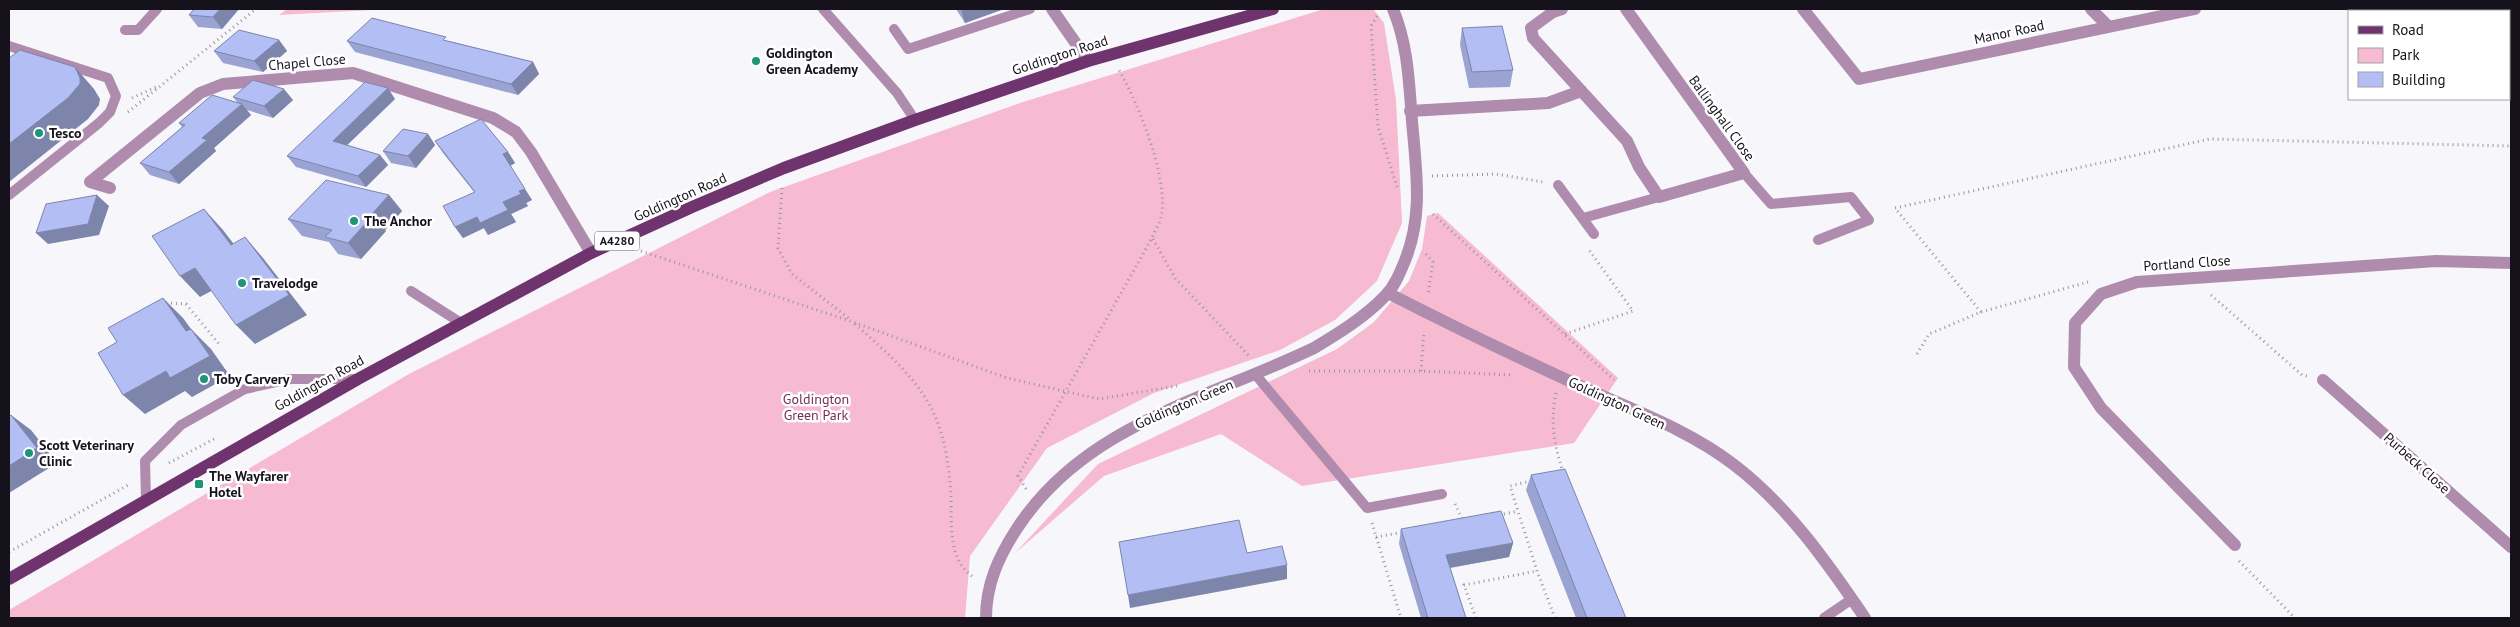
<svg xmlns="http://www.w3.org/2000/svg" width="2520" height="627" font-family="'PT Sans',sans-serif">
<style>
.green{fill:#f6bad1}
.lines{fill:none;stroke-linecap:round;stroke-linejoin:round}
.path{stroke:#98969d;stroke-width:3;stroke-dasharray:1 4;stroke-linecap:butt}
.service{stroke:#af8cad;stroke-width:10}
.minor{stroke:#af8cad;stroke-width:12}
.tertiary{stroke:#af8cad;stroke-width:12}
.primary{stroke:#6f336e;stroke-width:12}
.wall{fill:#9aa3d2}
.shaded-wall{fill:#7d85ab}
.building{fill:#b3bef4;stroke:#7d85ab}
.poi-dot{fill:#1e9478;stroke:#fff;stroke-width:2}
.labels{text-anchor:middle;stroke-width:5;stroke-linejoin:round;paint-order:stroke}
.shield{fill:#fff;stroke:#5c5960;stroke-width:1}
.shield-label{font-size:12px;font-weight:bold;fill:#16121c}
.street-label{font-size:14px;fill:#16121c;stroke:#fff}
.poi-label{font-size:14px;font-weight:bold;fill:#16121c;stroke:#fff;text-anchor:start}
.park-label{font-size:14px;fill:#772f51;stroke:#fff}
</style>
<rect width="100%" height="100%" fill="#f7f6fb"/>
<!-- green -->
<g class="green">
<polygon points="287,9 391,9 279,15"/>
<polygon points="1324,9 1374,10 1384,23 1396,100 1402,223 1377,281 1335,320 1280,350 1154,393 1047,448 970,556 965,618 9,618 9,610 409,374 770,192 1023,102"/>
<polygon points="1438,213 1618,378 1574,443 1302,486 1221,434 1104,476 1015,553 1098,464 1337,349 1374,322 1409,281 1422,249 1427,216"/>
</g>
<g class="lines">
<!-- path -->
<g class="path">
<polyline points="1377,16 1371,26 1378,127 1398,190"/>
<polyline points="132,98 156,87"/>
<polyline points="128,112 256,9"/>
<polyline points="1432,176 1496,174 1543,182"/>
<polyline points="782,188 778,248 792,274 851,320"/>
<polyline points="1433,214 1614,380"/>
<polyline points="1153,239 1175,278 1250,357"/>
<polyline points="641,251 853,322 1007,378 1099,399 1177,386"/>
<polyline points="1426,254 1433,262 1428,295"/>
<polyline points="2211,295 2302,375 2307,376"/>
<polyline points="166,303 186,304 219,344"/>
<polyline points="1981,312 1895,208 2210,139 2511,146"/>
<path d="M855 324C885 351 918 378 935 416 944 436 948 461 950 483 954 515 943 558 975 578"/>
<polyline points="1565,334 1633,311 1589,250"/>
<polyline points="1917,354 1929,334 1981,312 2088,282"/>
<polyline points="1309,371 1421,371 1513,375"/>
<polyline points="1421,371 1424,331"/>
<path d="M1556 393C1550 421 1554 445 1563 472"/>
<polyline points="169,463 214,439"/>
<polyline points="1531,481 1510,486 1537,571 1555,618"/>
<path d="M1026 489 1018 476 1152 238C1155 230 1161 222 1162 213 1167 174 1138 103 1119 70"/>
<polyline points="1455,504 1463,521"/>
<polyline points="1499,515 1518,511"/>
<polyline points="1372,523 1401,618"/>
<polyline points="1376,537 1404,532"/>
<polyline points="9,552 130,484"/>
<polyline points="2239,561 2295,618"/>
<polyline points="1476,618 1464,585 1537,571"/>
</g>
<!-- service -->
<g class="service">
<polyline points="823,9 897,93 915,120"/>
<polyline points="894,29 908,49 1030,9"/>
<polyline points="125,30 138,30 157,9"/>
<polyline points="9,46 108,78 116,96 110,112 99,123 9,195"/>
<polyline points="1744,173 1771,204 1851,197 1869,220 1818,240"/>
<polyline points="1558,185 1594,234"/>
<polyline points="1583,218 1659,197"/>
<polyline points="411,291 461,323"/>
<polyline points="1255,374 1367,508 1442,494"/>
<polyline points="146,500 145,461 181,425 245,389 290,379 358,379"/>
<polyline points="1824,618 1852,599"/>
</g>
<!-- minor -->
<g class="minor">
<polyline points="1562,9 1553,12 1531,28 1533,38 1627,141 1639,167 1659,197 1744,173 1626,9"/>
<polyline points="1803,9 1859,79 2195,9"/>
<polyline points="2091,9 2108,26"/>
<polyline points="2500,9 2503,11"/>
<polyline points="1410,111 1548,103 1581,91"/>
<polyline points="110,188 90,182 200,93 223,84 353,73 493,118 516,132 531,152 591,253"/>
<path d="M1388 293C1454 327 1521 359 1589 390 1638 412 1690 431 1733 464 1787 505 1827 562 1865 618"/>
<polyline points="2323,380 2511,547"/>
<polyline points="2235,545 2101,408 2074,367 2075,323 2101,294 2137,282 2436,261 2511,263"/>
</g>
<!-- tertiary -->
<g class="tertiary">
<polyline points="1052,9 1088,61"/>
<path d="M986 618C986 585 998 558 1016 530 1084 424 1208 399 1314 348 1339 333 1365 317 1385 296 1394 287 1399 275 1404 263 1424 216 1416 170 1412 121 1409 82 1408 45 1393 9"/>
</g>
<!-- primary -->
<polyline class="primary" points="9,579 358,379 591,253 692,207 784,168 915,120 1088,61 1273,9"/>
</g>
<!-- wall -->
<g class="wall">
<polygon points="194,9 239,9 222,29 198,27 189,15"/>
<polygon points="956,9 1004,9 965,23"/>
<polygon points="1462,28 1513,70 1510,87 1469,88 1460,45"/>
<polygon points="279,40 287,51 263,72 223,63 214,51"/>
<polygon points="347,41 449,41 533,62 539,74 518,95 355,52"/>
<polygon points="233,97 293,100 273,118 247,110 251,115 214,148 216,151 179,184 150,175 140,163 182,127 179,123 237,102"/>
<polygon points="395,99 347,145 380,155 388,165 366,187 296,167 287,156"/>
<polygon points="428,134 435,145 416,168 391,163 383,151"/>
<polygon points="435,141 508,152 515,163 510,166 532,200 526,203 528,206 511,214 516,222 488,235 484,228 463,238 455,227 474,192 443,153"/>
<polygon points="389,195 402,211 385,230 386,231 361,259 338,254 329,242 302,236 288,219"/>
<polygon points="1531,475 1626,618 1576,618 1526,490"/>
<polygon points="1401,529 1513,543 1509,557 1450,568 1466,618 1421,618 1399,544"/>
</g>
<!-- shaded-wall -->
<g class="shaded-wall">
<polygon points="220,9 239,9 222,29 213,17"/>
<polygon points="961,9 1004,9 965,23"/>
<polygon points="279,40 287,51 263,72 254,61"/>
<polygon points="533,62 539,74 518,95 511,84"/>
<polygon points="75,67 94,89 100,99 99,105 88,119 9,182 9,144"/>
<polygon points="388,88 395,99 340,152 333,141"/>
<polygon points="284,89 293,100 273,118 264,106"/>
<polygon points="242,104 251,115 214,148 216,151 179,184 169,172 202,138"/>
<polygon points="428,134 435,145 416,168 408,156"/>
<polygon points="508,152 515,163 510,166 503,154"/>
<polygon points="380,155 388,165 366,187 358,176"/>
<polygon points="525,189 532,200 526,203 528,206 511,214 516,222 488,235 484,228 463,238 455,227 477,217 503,202 519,191"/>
<polygon points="97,195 109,206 99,235 48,244 36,233"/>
<polygon points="389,195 402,211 385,230 386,231 361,259 348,243 371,215"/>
<polygon points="204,209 223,230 250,265 231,245"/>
<polygon points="245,237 263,258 307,315 255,344 236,325"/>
<polygon points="195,268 215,289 200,297 180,276"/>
<polygon points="163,298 183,318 191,329 211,349 230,376 192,397 185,391 145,414 123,395 166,371 186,331"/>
<polygon points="11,415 31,430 57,463 9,493 9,466"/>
<polygon points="1513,543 1509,557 1443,569 1446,555"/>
<polygon points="1287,565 1287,579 1130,608 1128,595"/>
</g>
<!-- building -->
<g class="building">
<polygon points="194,9 220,9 213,17 189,15"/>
<polygon points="372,18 446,37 443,40 533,62 511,84 347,41"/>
<polygon points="1502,26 1513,70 1472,72 1462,28"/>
<polygon points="239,30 279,40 254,61 214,51"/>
<polygon points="20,50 75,67 80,78 80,84 68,98 9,144 9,58"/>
<polygon points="253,80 284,89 264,106 233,97"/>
<polygon points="365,82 388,88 333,141 380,155 358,176 287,156"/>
<polygon points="212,95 242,104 202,138 207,140 169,172 140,163 185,125 179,123"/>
<polygon points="481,119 508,152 503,154 525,189 519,191 521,194 503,202 508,210 480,223 477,217 455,227 443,206 475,192 435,141"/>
<polygon points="403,129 428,134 408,156 383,151"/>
<polygon points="326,180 389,195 371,215 373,215 348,243 325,237 332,230 288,219"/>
<polygon points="97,195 88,224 36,233 46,204"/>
<polygon points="204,209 231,245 245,237 289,295 236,325 195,268 180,276 152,236"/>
<polygon points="163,298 186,331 191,329 210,356 170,378 166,371 123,395 98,353 117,342 108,328"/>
<polygon points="11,415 37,448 9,466 9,416"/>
<polygon points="1565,469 1626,618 1587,618 1531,475"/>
<polygon points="1501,511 1513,543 1446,555 1466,618 1428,618 1401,529"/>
<polygon points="1239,520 1247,553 1282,546 1287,565 1128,595 1119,542"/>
</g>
<!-- markers -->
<g class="poi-dot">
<circle cx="756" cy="61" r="5"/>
<circle cx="39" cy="133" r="5"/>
<circle cx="354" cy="221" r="5"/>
<circle cx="242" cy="283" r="5"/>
<circle cx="204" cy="379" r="5"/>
<circle cx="29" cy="453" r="5"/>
<rect x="194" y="479" width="10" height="10" rx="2.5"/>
</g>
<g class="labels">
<!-- shield labels -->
<rect class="shield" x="594.5" y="231.5" width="45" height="19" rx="4"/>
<g class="shield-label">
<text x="617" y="245">A4280</text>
</g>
<!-- street labels -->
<g class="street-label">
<text transform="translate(2009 32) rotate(-12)" y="5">Manor Road</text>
<text transform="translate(1060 55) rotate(-18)" y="5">Goldington Road</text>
<text transform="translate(307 62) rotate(-5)" y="5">Chapel Close</text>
<text transform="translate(1722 118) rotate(54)" y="5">Ballinghall Close</text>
<text transform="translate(680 197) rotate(-24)" y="5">Goldington Road</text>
<text transform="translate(2187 263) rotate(-4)" y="5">Portland Close</text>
<text transform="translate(319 383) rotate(-29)" y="5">Goldington Road</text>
<text transform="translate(1617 403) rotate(25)" y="5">Goldington Green</text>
<text transform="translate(1184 404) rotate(-23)" y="5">Goldington Green</text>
<text transform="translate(2417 463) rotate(42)" y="5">Purbeck Close</text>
</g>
<!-- poi labels -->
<g class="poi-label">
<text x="766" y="58">Goldington<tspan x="766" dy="16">Green Academy</tspan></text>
<text x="49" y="138">Tesco</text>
<text x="364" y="226">The Anchor</text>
<text x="252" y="288">Travelodge</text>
<text x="214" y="384">Toby Carvery</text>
<text x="39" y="450">Scott Veterinary<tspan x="39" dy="16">Clinic</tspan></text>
<text x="209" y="481">The Wayfarer<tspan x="209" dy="16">Hotel</tspan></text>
</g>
<!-- park labels -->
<g class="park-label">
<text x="816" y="404">Goldington<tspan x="816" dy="16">Green Park</tspan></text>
</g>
</g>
<!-- border -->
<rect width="2520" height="627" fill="none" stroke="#16121c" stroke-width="20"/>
<!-- legend -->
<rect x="2348" y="10" width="162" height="90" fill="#ffffff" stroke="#a2a0a4"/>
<rect x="2358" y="26" width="25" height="8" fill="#6f336e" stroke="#a2a0a4"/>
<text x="2392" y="35" font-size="15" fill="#16121c">Road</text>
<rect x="2358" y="48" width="25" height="15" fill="#f6bad1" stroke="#a2a0a4"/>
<text x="2392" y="60" font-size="15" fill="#16121c">Park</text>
<rect x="2358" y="72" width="25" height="15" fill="#b3bef4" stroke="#a2a0a4"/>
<text x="2392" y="85" font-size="15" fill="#16121c">Building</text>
</svg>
